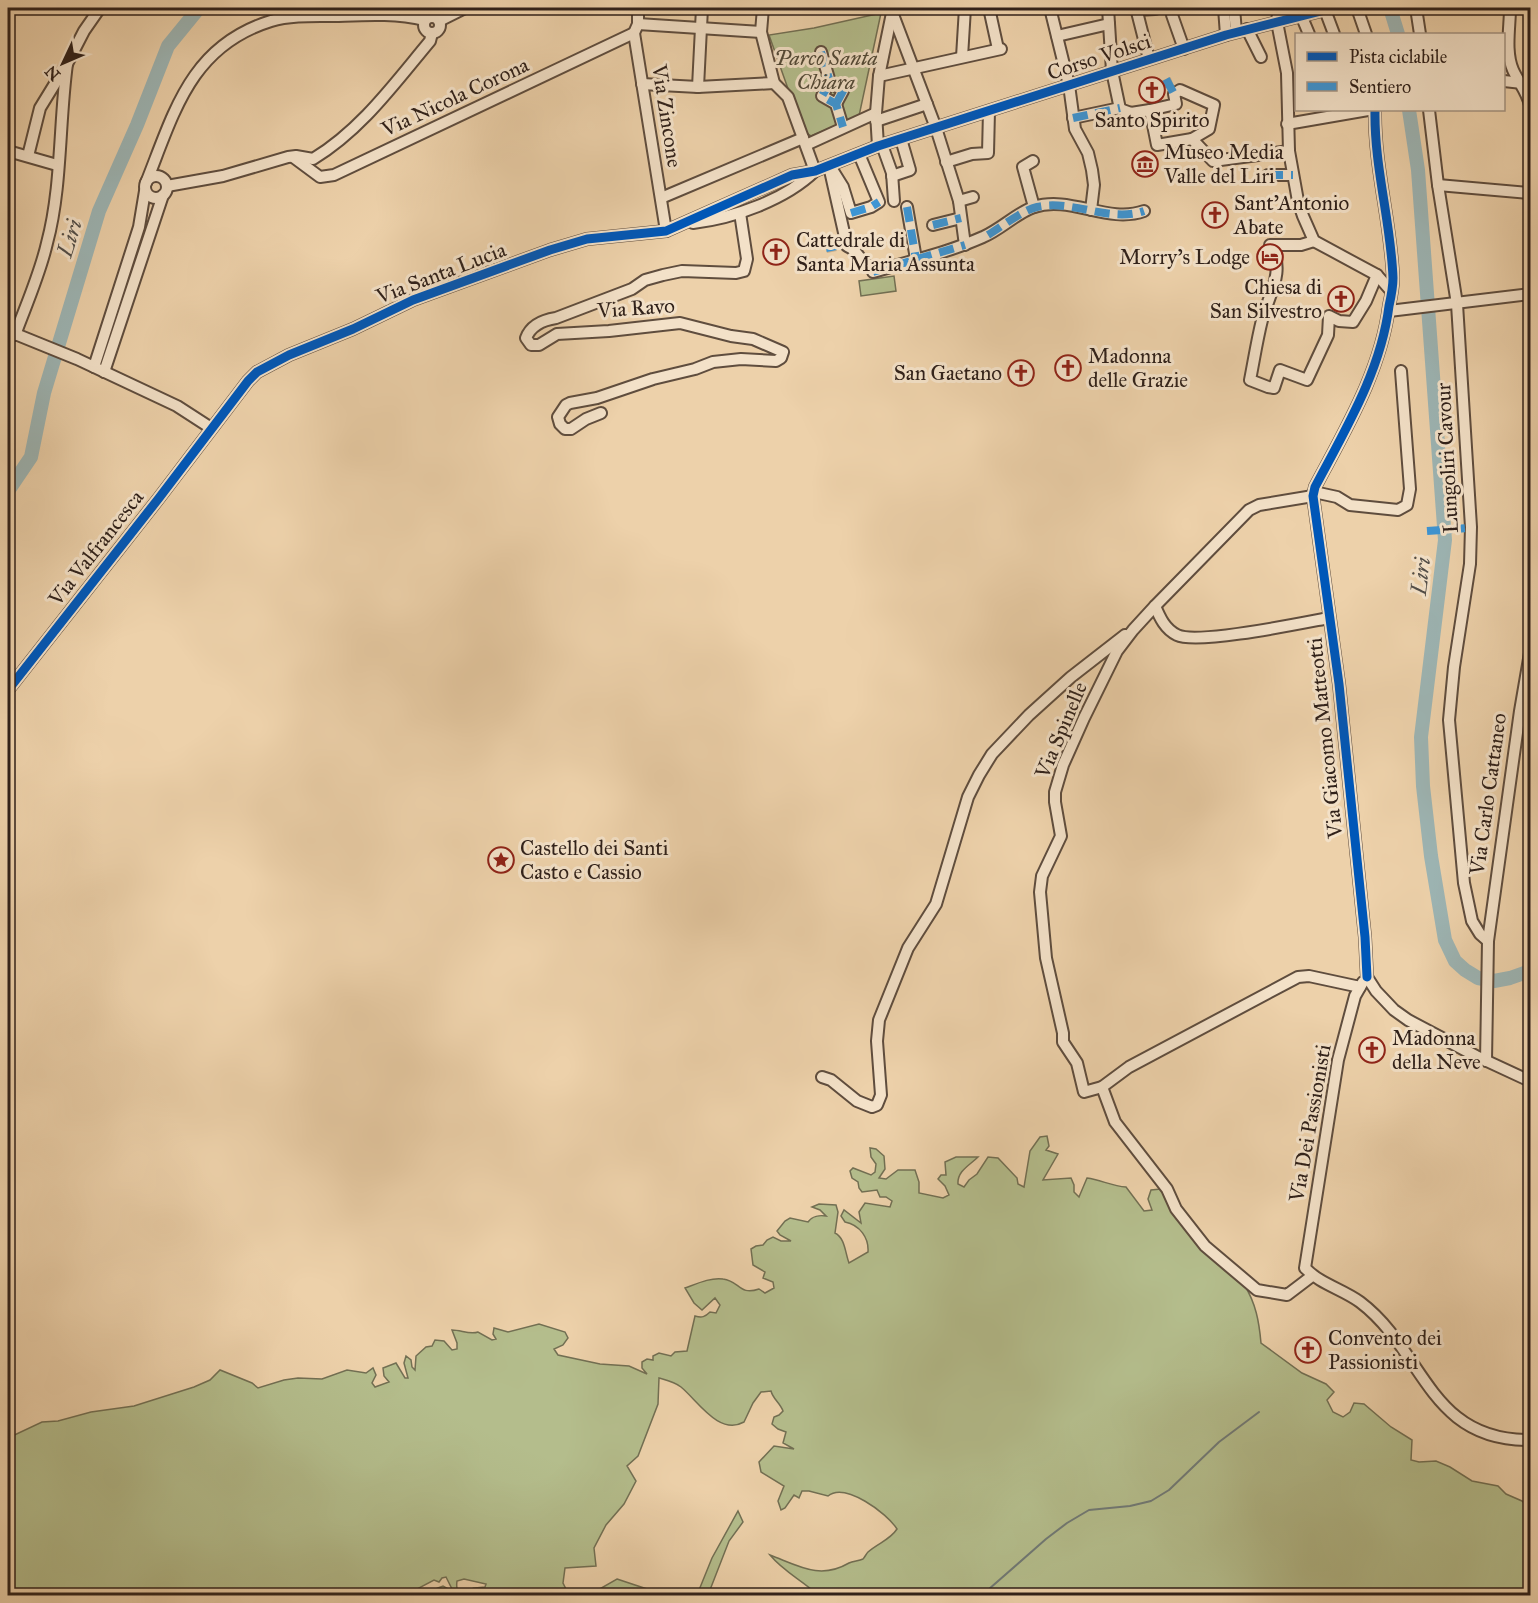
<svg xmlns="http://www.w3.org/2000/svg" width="1538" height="1603" font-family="'IM FELL Great Primer',serif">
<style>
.green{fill:#b4bd8c;stroke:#726f53;stroke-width:1.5}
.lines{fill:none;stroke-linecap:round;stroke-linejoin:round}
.stream{stroke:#717a76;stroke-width:2}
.river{stroke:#9db5b4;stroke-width:14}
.minor-tunnel{stroke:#c7ae8d;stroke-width:10;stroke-dasharray:10 5;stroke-linecap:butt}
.minor-casing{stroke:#5f4d3e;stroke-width:14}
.minor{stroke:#f3e1c8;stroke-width:10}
.quiet{stroke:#3d95d4;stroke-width:8;stroke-dasharray:15 8;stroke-linecap:butt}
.cycleway-casing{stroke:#f3e1c8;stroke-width:13}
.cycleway{stroke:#0057b8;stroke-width:9}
.labels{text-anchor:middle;stroke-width:6;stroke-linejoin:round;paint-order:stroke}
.street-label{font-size:21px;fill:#30211a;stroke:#f3e1c8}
.park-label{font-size:21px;font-style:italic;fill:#514836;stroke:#f3e1c8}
.poi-label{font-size:21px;fill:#30211a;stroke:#f3e1c8;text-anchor:start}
.water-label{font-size:22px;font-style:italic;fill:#514d48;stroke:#f3e1c8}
</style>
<rect width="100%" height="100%" fill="#edd1aa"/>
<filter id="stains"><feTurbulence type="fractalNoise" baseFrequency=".00333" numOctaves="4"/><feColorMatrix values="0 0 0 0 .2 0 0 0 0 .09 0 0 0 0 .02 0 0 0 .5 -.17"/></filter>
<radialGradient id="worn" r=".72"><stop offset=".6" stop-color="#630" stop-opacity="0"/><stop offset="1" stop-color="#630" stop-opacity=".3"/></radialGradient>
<!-- green -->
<g class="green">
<polygon points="881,13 859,116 811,136 803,131 769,35 814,28"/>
<polygon points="894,276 896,291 861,296 859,281"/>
<path d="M1047 1136 1049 1146 1046 1150 1058 1154 1043 1180 1071 1178 1074 1185V1192L1079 1197 1087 1178C1101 1180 1112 1186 1126 1187L1144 1211 1152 1210 1148 1199 1151 1190 1161 1189 1244 1284C1256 1304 1259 1321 1261 1343L1302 1373 1326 1384 1334 1392 1327 1400 1333 1412 1343 1417 1350 1412 1354 1403 1364 1404 1391 1427 1412 1440 1411 1460 1419 1462 1436 1461 1450 1467 1472 1481 1498 1486 1506 1494 1522 1501 1530 1509V1595H818C802 1580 784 1572 770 1555 799 1566 820 1580 849 1563 853 1561 859 1561 863 1559 865 1557 866 1554 868 1552 878 1543 890 1540 897 1529 887 1513 845 1482 828 1496L809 1491H802L799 1498 794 1495 785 1508 781 1510 778 1501 784 1486 761 1472 759 1462 774 1446 794 1449 783 1443 786 1432 778 1429 772 1424 774 1417 779 1415 783 1411C780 1403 773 1399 771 1391L761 1392 753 1403 744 1422C719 1436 698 1401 681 1387 675 1382 666 1380 659 1378L658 1404 638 1456 627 1466 636 1481 624 1504 606 1525 594 1548 596 1566 565 1568 563 1583 569 1595H492L486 1592 477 1591 474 1588 485 1587 486 1584 464 1579 457 1581C456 1588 457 1592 463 1595H450L438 1588 443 1586 450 1590 452 1589 446 1577 442 1578 439 1582 434 1580 415 1590 433 1596 8 1595V1438L42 1422 58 1421 91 1412 134 1406 194 1387 210 1380 220 1370 252 1383 258 1388 284 1380 298 1378 322 1379 347 1370 366 1373 373 1368 376 1375 372 1383 375 1387 389 1382 384 1376 383 1368 396 1363 405 1378H408L404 1363 406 1356 411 1360 412 1367 415 1370 416 1356 426 1347 432 1346 435 1340 444 1341 452 1350 457 1349V1343L452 1330C461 1330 470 1335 478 1332L492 1340 496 1339 493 1334 494 1328 508 1332 539 1324 565 1332 568 1338 563 1345 554 1349 558 1355 600 1364 629 1366 647 1374 642 1368V1362L647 1359 653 1360V1356L659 1353 671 1356 675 1352 687 1351 695 1316C702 1318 705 1317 710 1312L716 1313 720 1305 715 1298 702 1310 694 1303 685 1288C696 1284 711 1277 723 1279 740 1281 739 1296 759 1289L765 1293 774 1288 773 1282 763 1278 765 1272 753 1265 751 1249 756 1246 763 1245 767 1240 773 1237 781 1241H791L780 1235 777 1231 785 1221 790 1218 808 1222C812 1216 820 1215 826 1216L820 1210 812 1207 819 1204 836 1205 838 1212 835 1233C845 1238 845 1252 849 1263L868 1252C869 1238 860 1225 845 1222L841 1216 844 1210 861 1223 859 1212 865 1203 890 1207 892 1201 886 1197H880L877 1190 862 1192 859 1188 858 1182 852 1178 850 1171 853 1168 871 1175 875 1172 876 1164 871 1157 870 1148 876 1149 884 1156 885 1169 879 1178 886 1179 898 1170H915L919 1182V1193L943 1198 949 1195 945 1186 938 1179 941 1175H946L945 1162 956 1157H978C970 1165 957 1171 958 1184L964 1187 969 1180 977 1174 988 1157 998 1158 1017 1178 1018 1184 1024 1187 1030 1151 1040 1137Z"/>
<polygon points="738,1511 743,1522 729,1541 708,1595 697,1595 712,1558"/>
<polygon points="617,1579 656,1592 659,1595 589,1595"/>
</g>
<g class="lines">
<!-- stream -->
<polyline class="stream" points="981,1596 1046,1539 1067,1523 1089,1510 1130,1506 1151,1501 1169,1490 1219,1442 1259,1412"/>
<!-- river -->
<g class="river">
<polyline points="1390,8 1398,34"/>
<polyline points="1409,110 1418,170 1445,540 1421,737 1423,786 1431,856 1445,940 1455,961 1465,970 1478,978 1494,981 1510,978 1530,971"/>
<polyline points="8,491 31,457 44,393 99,211 137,125 168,46 199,8"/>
</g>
<!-- minor-tunnel -->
<g class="minor-tunnel">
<polyline points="1166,79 1169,87"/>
<polyline points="826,248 847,244"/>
</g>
<!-- minor casing -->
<g class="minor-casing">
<g id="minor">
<polyline points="638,8 638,24 634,33 666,231"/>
<polyline points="763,8 761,32 774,83 788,97 815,171"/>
<polyline points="989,8 998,49"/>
<polyline points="1050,8 1069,85 1075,129 1088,153 1092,170 1094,185 1091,210"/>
<polyline points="1108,8 1112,71 1120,109 1131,113 1150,110 1157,145 1192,139 1213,161 1289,151"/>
<polyline points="1136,8 1149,59"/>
<polyline points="1224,8 1226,35"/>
<polyline points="1234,8 1236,32"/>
<polyline points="1279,8 1277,22 1287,73 1289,151 1298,201 1303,216 1314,241 1377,275 1391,291"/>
<polyline points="1357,8 1366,34"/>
<polyline points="1416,8 1420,34"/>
<path d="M1510 8C1510 27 1505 52 1513 70 1519 83 1527 92 1530 105"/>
<polyline points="1137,10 1155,9"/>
<polyline points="1325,10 1334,34"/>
<polyline points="892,12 936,128 959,201 965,245"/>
<polyline points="1172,15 1184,49"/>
<polyline points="1301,15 1309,34"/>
<circle cx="432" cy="25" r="8"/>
<polyline points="439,21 465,8"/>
<polyline points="638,24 761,32"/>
<polyline points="1247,29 1261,57"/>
<polyline points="1057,36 1109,24"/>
<polyline points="821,52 830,82 843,91 836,104"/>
<polyline points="962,57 965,8"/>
<polyline points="879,76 1001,49"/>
<polyline points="1504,81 1530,84"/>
<polyline points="830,82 822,96 836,104 843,127"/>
<polyline points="642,84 698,87 774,83"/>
<polyline points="698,87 702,8"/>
<polyline points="1150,110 1176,104 1174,94 1180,90 1214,105 1209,129 1192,139"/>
<polyline points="1429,110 1438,185 1457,304 1471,527 1470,564 1454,667 1449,720 1464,883 1472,921 1480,934 1488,941"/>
<polyline points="1073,118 1120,108"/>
<polyline points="876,121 927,104"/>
<polyline points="1287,124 1368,110"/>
<polyline points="806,145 876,113"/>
<polyline points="882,145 892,173 894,201"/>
<polyline points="878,146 876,113 879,76 892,13"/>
<polyline points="8,151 57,165"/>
<polyline points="28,156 40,108 67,64 84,31 100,8"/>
<polyline points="293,157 320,177 334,175 634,33"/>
<polyline points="1033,161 1023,167 1034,207"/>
<polyline points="946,162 972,154 988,153 989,111"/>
<path d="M829 166 847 246C859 250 860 264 872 268L873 272C910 261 947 253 983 237 1000 230 1018 212 1034 207 1070 195 1108 224 1144 211"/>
<polyline points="833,171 843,187 851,213 871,207 879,202 859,154"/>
<polyline points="1268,175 1293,175"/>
<polyline points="892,176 910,170 901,139"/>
<circle cx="156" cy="187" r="11"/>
<path d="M146 183C174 113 190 46 271 21 290 15 314 16 334 16 366 15 394 13 425 20"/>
<polyline points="1438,185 1530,193"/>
<path d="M167 186 223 176 288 157 296 156 313 159C361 130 394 84 430 41L432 33"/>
<polyline points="661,198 803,138"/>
<polyline points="959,201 973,197"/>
<polyline points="907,207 916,259"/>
<path d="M693 223C734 218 785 200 815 171"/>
<polyline points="933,225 961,218"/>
<path d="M1314 241 1301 245H1270C1286 271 1269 294 1262 320 1257 340 1254 360 1250 380L1268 387 1274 388 1280 370 1307 380 1328 335 1329 316 1339 321 1353 322 1366 301 1377 275"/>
<polyline points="1389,311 1530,294"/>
<polyline points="8,331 77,359 177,406 211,428"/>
<path d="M15 335C26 305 40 274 47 243 62 188 59 122 67 64"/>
<polyline points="94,367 139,227 145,191"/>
<polyline points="104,372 163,195"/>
<path d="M601 413 586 419 571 429H565L560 424 558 417 566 405 570 403 597 398 653 379 695 369 713 362 741 359 776 361 781 358 783 352 753 339 731 336 680 323 609 331 557 334 539 345H531L526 338C531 325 543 320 556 318L632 289 645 280 663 275 682 271 736 273 744 271 747 259 740 213"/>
<polyline points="1314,492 1337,497 1350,505 1398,510 1407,505 1410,489 1401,371"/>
<path d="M1155 606C1160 618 1165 629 1177 635 1197 645 1302 623 1329 618"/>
<polyline points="8,690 159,498 248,381 257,372 289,355 353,329 413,300 550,250 587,239 666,231 792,175 815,171 878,146 1226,35 1333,8"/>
<path d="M1367 977 1365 937 1339 684 1313 496 1315 487C1345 430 1381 371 1389 306 1391 297 1393 287 1393 278 1391 222 1374 167 1375 110"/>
<polyline points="1367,977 1376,991 1394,1010 1408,1020 1476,1056 1530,1081"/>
<path d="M1363 982 1355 996 1338 1060 1305 1268C1320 1284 1342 1289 1360 1302 1425 1351 1428 1441 1530 1440"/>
<polyline points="1486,1061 1488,941 1520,711 1530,653"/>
<polyline points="822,1077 831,1080 857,1101 872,1107 877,1105 881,1095 877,1041 879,1020 908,948 936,904 968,797 979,775 992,754 1029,715 1071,677 1125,635"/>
<polyline points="1102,1087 1084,1092 1077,1063 1063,1042 1063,1033 1046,958 1040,892 1042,876 1061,836 1055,802 1055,792 1063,765 1084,718 1117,651 1133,630 1155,606 1249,510 1259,505 1313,496"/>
<polyline points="1312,1276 1287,1295 1257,1290 1205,1246 1176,1209 1167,1189 1115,1122 1102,1087 1129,1067 1298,977 1309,976 1360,987"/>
</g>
</g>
<!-- minor -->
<use href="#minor" class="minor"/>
<!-- quiet -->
<g class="quiet">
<polyline points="821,52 830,82 843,91 836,104"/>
<polyline points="1166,79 1174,94"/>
<polyline points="830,82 822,96 836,104 843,127"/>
<polyline points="1073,118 1120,108"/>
<polyline points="1268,175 1293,175"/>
<polyline points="907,207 916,259"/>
<polyline points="851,213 871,207 879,202"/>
<polyline points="933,225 961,218"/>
<path d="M988 235C1001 227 1023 210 1037 207 1072 199 1109 223 1144 211"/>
<polyline points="826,248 847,244"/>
<polyline points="873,272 965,245"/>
<polyline points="1427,531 1468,528"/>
</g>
<!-- cycleway casing -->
<g class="cycleway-casing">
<g id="cycleway">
<polyline points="8,690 159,498 248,381 257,372 289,355 353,329 413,300 550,250 587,239 666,231 792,175 815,171 878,146 1226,35 1333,8"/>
<path d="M1367 977 1365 937 1339 684 1313 496 1315 487C1345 430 1381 371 1389 306 1391 297 1393 287 1393 278 1391 222 1374 167 1375 110"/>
</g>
</g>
<!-- cycleway -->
<use href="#cycleway" class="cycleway"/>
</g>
<!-- icons -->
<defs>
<g id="church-ring" transform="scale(1.35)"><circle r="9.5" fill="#f3e1c8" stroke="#8f2418" stroke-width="1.5"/><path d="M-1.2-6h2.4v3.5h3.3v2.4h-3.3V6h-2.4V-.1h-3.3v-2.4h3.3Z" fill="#8f2418"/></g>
<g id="museum-ring" transform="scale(1.35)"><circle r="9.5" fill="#f3e1c8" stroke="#8f2418" stroke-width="1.5"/><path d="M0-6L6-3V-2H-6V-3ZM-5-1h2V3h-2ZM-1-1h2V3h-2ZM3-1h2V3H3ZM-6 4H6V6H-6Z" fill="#8f2418"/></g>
<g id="hotel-ring" transform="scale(1.35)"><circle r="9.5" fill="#f3e1c8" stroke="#8f2418" stroke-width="1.5"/><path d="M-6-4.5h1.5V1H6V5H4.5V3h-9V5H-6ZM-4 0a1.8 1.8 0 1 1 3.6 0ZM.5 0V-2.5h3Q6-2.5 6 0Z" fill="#8f2418"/></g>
<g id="sight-ring" transform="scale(1.35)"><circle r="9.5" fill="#f3e1c8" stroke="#8f2418" stroke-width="1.5"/><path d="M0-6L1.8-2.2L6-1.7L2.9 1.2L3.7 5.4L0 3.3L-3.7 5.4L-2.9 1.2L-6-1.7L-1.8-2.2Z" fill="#8f2418"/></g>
</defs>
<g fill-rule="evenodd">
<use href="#church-ring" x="1152" y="90"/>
<use href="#museum-ring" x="1145" y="164"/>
<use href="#church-ring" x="1215" y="215"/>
<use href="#church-ring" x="776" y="252"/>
<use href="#hotel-ring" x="1270" y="257"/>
<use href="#church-ring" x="1341" y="299"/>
<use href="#church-ring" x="1068" y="368"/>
<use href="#church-ring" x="1021" y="373"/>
<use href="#sight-ring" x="501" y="860"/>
<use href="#church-ring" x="1372" y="1050"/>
<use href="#church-ring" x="1308" y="1350"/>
</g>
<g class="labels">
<!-- street labels -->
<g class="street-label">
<text transform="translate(1099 57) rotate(-18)" y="7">Corso Volsci</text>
<text transform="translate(455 97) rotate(-25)" y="7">Via Nicola Corona</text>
<text transform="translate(667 116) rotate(81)" y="7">Via Zincone</text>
<text transform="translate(441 273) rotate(-21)" y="7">Via Santa Lucia</text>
<text transform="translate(636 308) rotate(-4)" y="7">Via Ravo</text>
<text transform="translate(1447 458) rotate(-93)" y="7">Lungoliri Cavour</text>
<text transform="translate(96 548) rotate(-52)" y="7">Via Valfrancesca</text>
<text transform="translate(1061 730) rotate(-67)" y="7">Via Spinelle</text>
<text transform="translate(1325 738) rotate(-96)" y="7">Via Giacomo Matteotti</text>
<text transform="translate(1488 794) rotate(-82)" y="7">Via Carlo Cattaneo</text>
<text transform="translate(1310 1123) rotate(-80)" y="7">Via Dei Passionisti</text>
</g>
<!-- park labels -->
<g class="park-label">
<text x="826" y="65">Parco Santa<tspan x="826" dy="24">Chiara</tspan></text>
</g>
<!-- poi labels -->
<g class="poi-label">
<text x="1152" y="127" text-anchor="middle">Santo Spirito</text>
<text x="1164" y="159">Museo Media<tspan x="1164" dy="24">Valle del Liri</tspan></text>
<text x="1234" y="210">Sant’Antonio<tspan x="1234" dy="24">Abate</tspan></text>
<text x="796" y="247">Cattedrale di<tspan x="796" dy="24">Santa Maria Assunta</tspan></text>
<text x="1250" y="264" text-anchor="end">Morry's Lodge</text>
<text x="1322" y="294" text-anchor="end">Chiesa di<tspan x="1322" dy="24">San Silvestro</tspan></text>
<text x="1088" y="363">Madonna<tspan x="1088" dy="24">delle Grazie</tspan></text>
<text x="1002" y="380" text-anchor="end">San Gaetano</text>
<text x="520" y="855">Castello dei Santi<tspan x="520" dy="24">Casto e Cassio</tspan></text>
<text x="1392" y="1045">Madonna<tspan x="1392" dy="24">della Neve</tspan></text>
<text x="1328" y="1345">Convento dei<tspan x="1328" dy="24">Passionisti</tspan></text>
</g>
<!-- water labels -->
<g class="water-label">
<text transform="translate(69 238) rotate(-73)" y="8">Liri</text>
<text transform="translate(1420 576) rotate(-83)" y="8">Liri</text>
</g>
</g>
<!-- margin -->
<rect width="1538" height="1603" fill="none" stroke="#edd1aa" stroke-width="30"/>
<rect x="9" y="9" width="1520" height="1585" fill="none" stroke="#30211a" stroke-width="3"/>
<rect x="15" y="15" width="1508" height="1573" fill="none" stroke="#30211a" stroke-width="1.5"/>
<!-- legend -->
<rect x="1295" y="33" width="210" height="78" fill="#f3e1c8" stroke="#a59482" stroke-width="1.5"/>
<rect x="1307" y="52" width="30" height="9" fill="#0057b8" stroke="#a59482" stroke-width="1.5"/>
<text x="1349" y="63" font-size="18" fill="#30211a">Pista ciclabile</text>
<rect x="1307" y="82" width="30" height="9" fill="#3d95d4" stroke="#a59482" stroke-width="1.5"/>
<text x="1349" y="93" font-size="18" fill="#30211a">Sentiero</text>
<!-- north arrow -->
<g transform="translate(63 63) rotate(226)" stroke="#f3e1c8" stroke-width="4.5" paint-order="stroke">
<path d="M0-4.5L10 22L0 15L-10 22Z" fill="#30211a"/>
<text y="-9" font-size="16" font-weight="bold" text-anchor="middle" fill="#30211a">N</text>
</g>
<rect width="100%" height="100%" filter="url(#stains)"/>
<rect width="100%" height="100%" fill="url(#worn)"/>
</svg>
